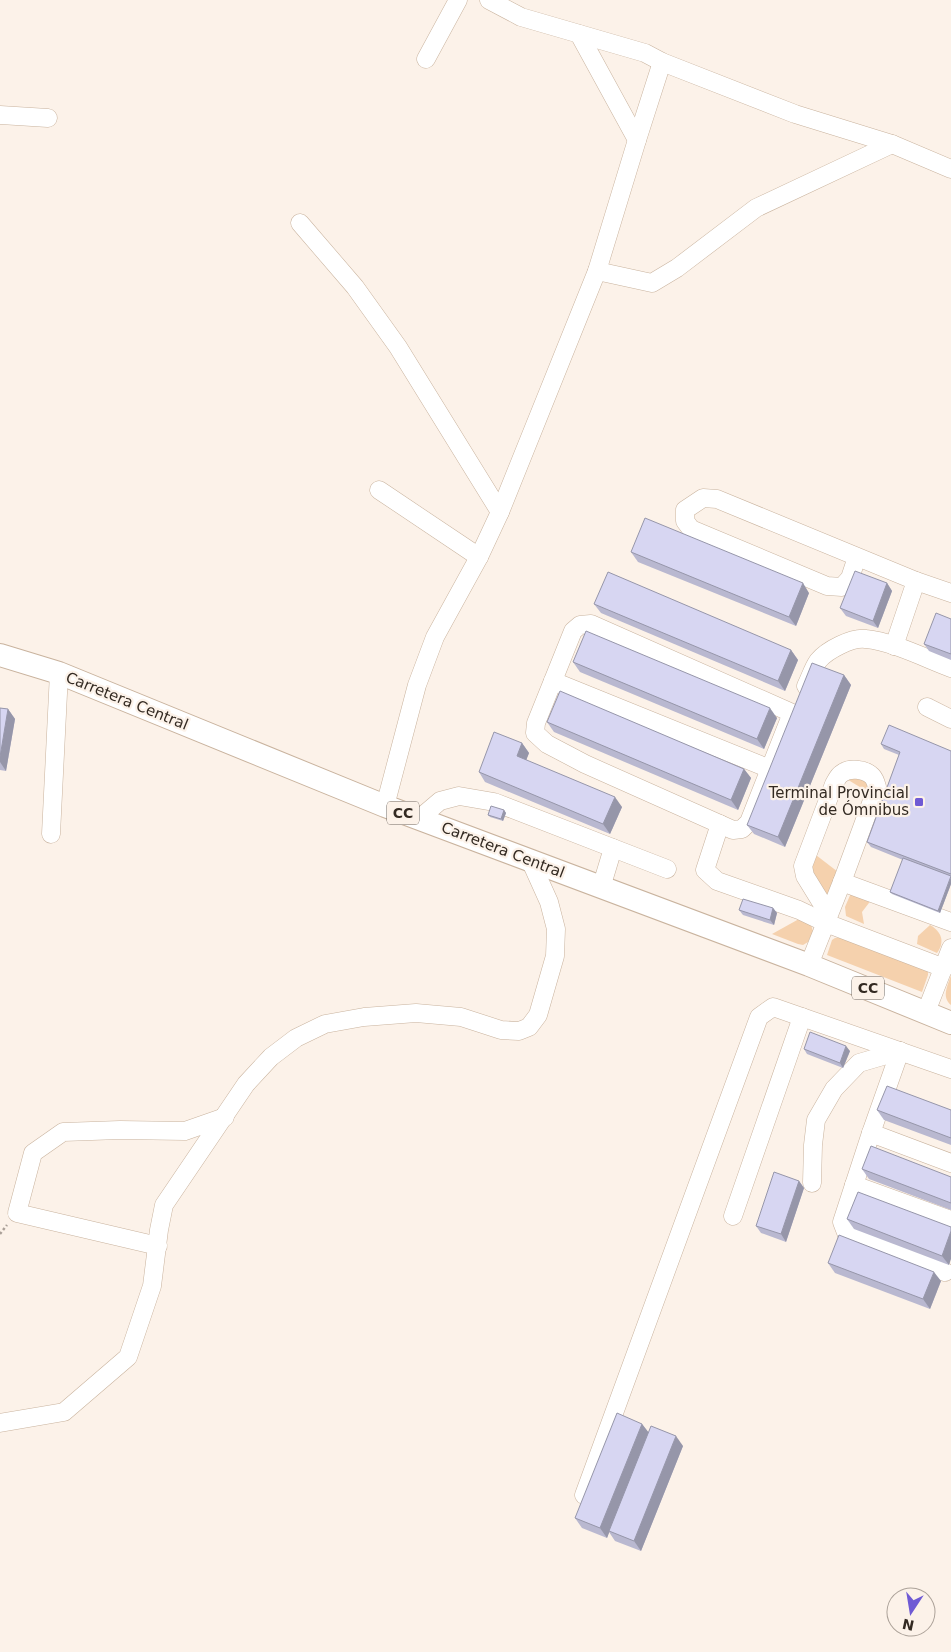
<svg xmlns="http://www.w3.org/2000/svg" width="951" height="1652" font-family="'DejaVu Sans',sans-serif">
<style>
.green{fill:#f5d1ad}
.lines{fill:none;stroke-linecap:round;stroke-linejoin:round}
.minor-casing{stroke:#c9b39e;stroke-width:19}
.major-casing{stroke:#c9b39e;stroke-width:24}
.path{stroke:#aaa098;stroke-width:2.5;stroke-dasharray:2.5 2.5;stroke-linecap:butt}
.minor{stroke:#fff;stroke-width:18}
.major{stroke:#fff;stroke-width:22}
.wall{fill:#b9b8d0}
.shaded-wall{fill:#9696a9}
.building{fill:#d7d6f2;stroke:#9696a9}
.poi-dot{fill:#6f5ad4;stroke:#fcf2e9;stroke-width:2}
.labels{text-anchor:middle;stroke-width:4.5;stroke-linejoin:round;paint-order:stroke}
.shield{fill:#fcf2e9;stroke:#6f665e;stroke-width:1}
.shield-label{font-size:14px;font-weight:bold;fill:#332a22}
.street-label{font-size:15px;fill:#332a22;stroke:#fcf2e9}
.poi-label{font-size:15px;fill:#332a22;stroke:#fcf2e9;text-anchor:end}
</style>
<rect width="100%" height="100%" fill="#fcf2e9"/>
<!-- green -->
<g class="green">
<path d="M853 776C863 779 868 781 868 792L845 778Z"/>
<polygon points="812,852 838,872 827,901 810,870"/>
<polygon points="851,893 872,899 862,912 864,924 846,916 845,907"/>
<polygon points="799,919 811,925 813,931 808,942 803,945 798,944 772,934"/>
<path d="M930 925C942 932 945 942 937 953L917 944 918 936Z"/>
<polygon points="843,937 925,969 928,972 928,975 922,992 827,955 832,940 835,938"/>
<path d="M951 975V1005C941 997 948 985 951 975Z"/>
</g>
<g class="lines">
<!-- minor casing -->
<g class="minor-casing">
<g id="minor">
<polyline points="489,0 521,17 645,53 662,62 795,114 892,144 951,169"/>
<polyline points="579,34 637,140"/>
<polyline points="426,59 458,0"/>
<polyline points="0,115 48,118"/>
<polyline points="300,223 355,287 398,347 500,512"/>
<polyline points="597,271 652,283 677,268 756,208 892,144"/>
<polyline points="379,490 479,557"/>
<polyline points="857,557 850,578 842,587 827,586 691,529 685,521 685,510 703,498 717,499 916,581"/>
<polygon points="591,624 792,713 749,822 742,829 733,830 585,764 547,744 535,733 536,723 573,631 580,625"/>
<polyline points="894,646 916,581 951,593"/>
<polyline points="553,681 770,769"/>
<path d="M806 686C810 678 813 668 818 661 827 650 852 637 866 639 891 641 927 659 951 668"/>
<polyline points="927,707 951,719"/>
<polyline points="385,806 417,685 435,637 479,557 500,512 597,271 637,140 662,62"/>
<polyline points="420,818 440,801 459,796 494,802 667,869"/>
<polyline points="720,824 705,870 717,881 799,910 826,923 944,968"/>
<polyline points="51,834 59,673"/>
<polyline points="842,882 951,922"/>
<polyline points="601,888 613,848"/>
<path d="M809 965 842 882 877 787C876 783 875 779 872 776 865 769 849 767 841 774 838 776 836 781 834 784L803 866 805 876 829 915"/>
<polyline points="926,1012 951,948"/>
<polyline points="900,1051 871,1133 842,1222 847,1235 945,1272"/>
<polyline points="871,1133 951,1163"/>
<polyline points="812,1183 813,1145 816,1120 834,1089 859,1063 900,1051"/>
<polyline points="854,1185 951,1220"/>
<polyline points="733,1216 802,1017"/>
<polyline points="158,1246 17,1213 33,1153 63,1132 120,1130 185,1131 225,1117"/>
<polyline points="0,1423 64,1412 128,1357 152,1286 159,1230 164,1205 246,1084 271,1057 296,1038 325,1024 364,1017 416,1013 461,1017 501,1030 519,1031 529,1027 538,1015 555,956 556,929 549,902 531,862"/>
<polyline points="584,1495 759,1017 773,1007 951,1069"/>
</g>
</g>
<!-- major casing -->
<g class="major-casing">
<polyline id="major" points="0,655 59,673 385,806 809,965 951,1023"/>
</g>
<!-- path -->
<polyline class="path" points="0,1234 7,1225"/>
<!-- minor -->
<use href="#minor" class="minor"/>
<!-- major -->
<use href="#major" class="major"/>
</g>
<!-- wall -->
<g class="wall">
<polygon points="631,552 809,593 796,626 638,562"/>
<polygon points="887,583 892,591 878,628 846,616 840,608"/>
<polygon points="594,604 791,650 798,660 785,691 601,613"/>
<polygon points="951,619 951,660 929,651 924,644"/>
<polygon points="573,662 777,718 764,749 580,672"/>
<polygon points="844,675 851,685 785,847 754,834 747,825"/>
<polygon points="0,708 8,709 15,719 6,771 0,770"/>
<polygon points="547,722 744,769 751,778 738,810 554,732"/>
<polygon points="522,743 529,753 526,760 622,807 610,834 485,782 479,772"/>
<polygon points="881,744 951,751 951,884 940,913 892,894 890,892 903,860 871,847 867,842 899,755 884,749"/>
<polygon points="504,810 506,813 503,821 490,817 488,815"/>
<polygon points="773,908 777,913 774,925 743,915 739,910"/>
<polygon points="804,1049 850,1051 843,1068 807,1054"/>
<polygon points="877,1110 951,1110 951,1145 884,1120"/>
<polygon points="862,1169 951,1177 951,1210 869,1179"/>
<polygon points="799,1181 804,1188 786,1242 761,1233 756,1226"/>
<polygon points="847,1219 951,1227 949,1265 854,1229"/>
<polygon points="828,1263 941,1281 930,1309 835,1273"/>
<polygon points="642,1424 648,1432 683,1446 641,1551 615,1541 609,1532 607,1538 582,1528 575,1518"/>
</g>
<!-- shaded-wall -->
<g class="shaded-wall">
<polygon points="803,583 809,593 796,626 789,617"/>
<polygon points="887,583 892,591 878,628 873,621"/>
<polygon points="791,650 798,660 785,691 778,681"/>
<polygon points="844,675 851,685 785,847 778,837"/>
<polygon points="770,708 777,718 764,749 757,739"/>
<polygon points="8,709 15,719 6,771 0,762 0,757"/>
<polygon points="522,743 529,753 524,766 517,756"/>
<polygon points="744,769 751,778 738,810 731,800"/>
<polygon points="615,797 622,807 610,834 603,824"/>
<polygon points="504,810 506,813 503,821 501,819"/>
<polygon points="951,877 951,884 940,913 938,911"/>
<polygon points="773,908 777,913 774,925 770,920"/>
<polygon points="846,1046 850,1051 843,1068 840,1063"/>
<polygon points="799,1181 804,1188 786,1242 781,1234"/>
<polygon points="951,1231 951,1259 949,1265 942,1256"/>
<polygon points="934,1272 941,1281 930,1309 923,1299"/>
<polygon points="642,1424 649,1433 607,1538 600,1528"/>
<polygon points="676,1436 683,1446 641,1551 634,1541"/>
</g>
<!-- building -->
<g class="building">
<polygon points="645,518 803,583 789,617 631,552"/>
<polygon points="855,571 887,583 873,621 840,608"/>
<polygon points="608,572 791,650 778,681 594,604"/>
<polygon points="936,613 951,619 951,654 924,644"/>
<polygon points="586,631 770,708 757,739 573,662"/>
<polygon points="812,663 844,675 778,837 747,825"/>
<polygon points="560,691 744,769 731,800 547,722"/>
<polygon points="0,708 8,709 0,757"/>
<polygon points="889,725 951,751 951,874 867,842 900,752 881,744"/>
<polygon points="494,732 522,743 517,756 615,797 603,824 479,772"/>
<polygon points="491,806 504,810 501,819 488,815"/>
<polygon points="903,858 951,876 938,911 890,892"/>
<polygon points="743,899 773,908 770,920 739,910"/>
<polygon points="810,1032 846,1046 840,1063 804,1049"/>
<polygon points="887,1086 951,1110 951,1138 877,1110"/>
<polygon points="871,1146 951,1177 951,1203 862,1169"/>
<polygon points="774,1172 799,1181 781,1234 756,1226"/>
<polygon points="858,1192 951,1227 951,1231 942,1256 847,1219"/>
<polygon points="839,1235 934,1272 923,1299 828,1263"/>
<polygon points="617,1413 642,1424 600,1528 575,1518"/>
<polygon points="651,1426 676,1436 634,1541 609,1531"/>
</g>
<!-- markers -->
<rect class="poi-dot" x="914" y="797" width="10" height="10" rx="2.5"/>
<g class="labels">
<!-- shield labels -->
<g class="shield">
<rect x="387" y="801.5" width="32" height="23" rx="4"/>
<rect x="852" y="976.5" width="32" height="23" rx="4"/>
</g>
<g class="shield-label">
<text x="403" y="818">CC</text>
<text x="868" y="993">CC</text>
</g>
<!-- street labels -->
<g class="street-label">
<text transform="translate(127 701) rotate(22)" y="5">Carretera Central</text>
<text transform="translate(503 850) rotate(21)" y="5">Carretera Central</text>
</g>
<!-- poi labels -->
<g class="poi-label">
<text x="909" y="798">Terminal Provincial<tspan x="909" dy="17">de Ómnibus</tspan></text>
</g>
</g>
<!-- north arrow -->
<g transform="translate(911 1612) rotate(192)"><circle r="24" fill="#fcf2e9" stroke="#aca299"/>
<path d="M0-4L9 19L0 12L-9 19Z" fill="#6f5ad4"/>
<text y="-8" font-size="14" font-weight="bold" text-anchor="middle" fill="#332a22">N</text>
</g>
</svg>
